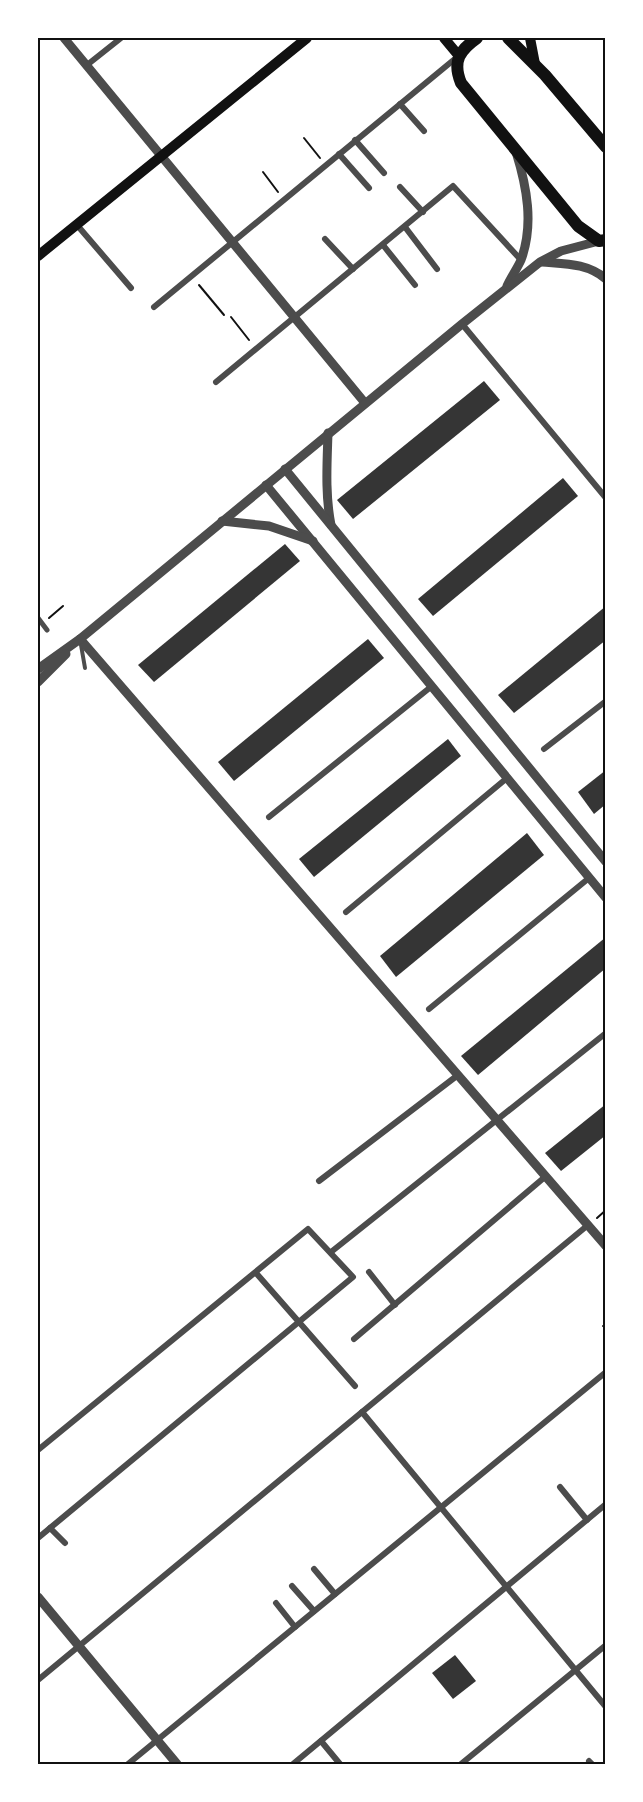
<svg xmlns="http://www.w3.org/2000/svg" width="643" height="1802" font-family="Quicksand,sans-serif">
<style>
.building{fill:#353535}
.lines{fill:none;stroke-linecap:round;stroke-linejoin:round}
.path{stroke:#111;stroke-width:2}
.service{stroke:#4c4c4c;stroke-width:4}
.pedestrian{stroke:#4c4c4c;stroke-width:5}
.minor{stroke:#4c4c4c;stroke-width:6}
.tertiary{stroke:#4c4c4c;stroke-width:9}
.secondary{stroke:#111;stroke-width:10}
.primary{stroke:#111;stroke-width:10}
.trunk{stroke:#111;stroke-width:12}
.neatline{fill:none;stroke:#111;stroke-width:2}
</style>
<rect width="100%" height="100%" fill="#fff"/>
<!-- building -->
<g class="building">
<polygon points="484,381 500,400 353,519 337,500"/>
<polygon points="563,478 578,496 433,616 418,599"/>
<polygon points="285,544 300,561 154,682 138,665"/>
<polygon points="606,606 606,640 514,713 498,695"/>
<polygon points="368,639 384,658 234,781 218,762"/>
<polygon points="448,739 461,756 314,877 299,859"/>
<polygon points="606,770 606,804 594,814 578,792"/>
<polygon points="527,833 544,855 396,977 380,956"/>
<polygon points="606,937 606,968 478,1075 461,1056"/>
<polygon points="606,1104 606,1135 561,1171 545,1153"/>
<polygon points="455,1655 476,1681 453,1699 432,1673"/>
</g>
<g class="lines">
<!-- path -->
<g class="path">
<polyline points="304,138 320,158"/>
<polyline points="263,172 278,192"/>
<polyline points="199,285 224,315"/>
<polyline points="231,317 249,340"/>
<polyline points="49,618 63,606"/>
<polyline points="597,1218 606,1210"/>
<polyline points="603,1326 606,1328"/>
</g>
<!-- service -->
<polyline class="service" points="81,645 85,668"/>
<!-- pedestrian -->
<polyline class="pedestrian" points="38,618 47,630"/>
<!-- minor -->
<g class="minor">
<polyline points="87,65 121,38"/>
<polyline points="400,104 424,131"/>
<polyline points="355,140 384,173"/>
<polyline points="339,154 369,188"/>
<polyline points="400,187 423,212"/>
<polyline points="77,225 131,288"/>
<polyline points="405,227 437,269"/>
<polyline points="325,239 353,269"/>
<polyline points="383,245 415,285"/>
<polyline points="154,307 456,58"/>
<polyline points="462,324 606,498"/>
<polyline points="216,382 453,186 521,260"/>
<polyline points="544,749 606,701"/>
<polyline points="269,817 432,686"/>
<polyline points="346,912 507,778"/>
<polyline points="429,1009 589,878"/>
<polyline points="319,1181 458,1075"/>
<polyline points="331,1252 606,1033"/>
<polyline points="369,1272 395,1305"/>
<polyline points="256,1273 355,1386"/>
<polyline points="354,1339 546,1176"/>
<polyline points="362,1412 606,1707"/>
<polyline points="38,1450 308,1229 353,1277 38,1538"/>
<polyline points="560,1487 587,1520"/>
<polyline points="50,1528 65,1543"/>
<polyline points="314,1569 335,1594"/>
<polyline points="292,1586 314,1611"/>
<polyline points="276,1603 295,1627"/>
<polyline points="38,1680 588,1225"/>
<polyline points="321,1741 340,1764"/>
<polyline points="589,1761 592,1764"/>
<polyline points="128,1764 606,1372"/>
<polyline points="293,1764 606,1504"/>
<polyline points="461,1764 606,1645"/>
</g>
<!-- tertiary -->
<g class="tertiary">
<polyline points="64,38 365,403"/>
<path d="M542 262C565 264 587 263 606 279"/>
<path d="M507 286C511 277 517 269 521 260 534 225 527 187 516 152"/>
<path d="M328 433C327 465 325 494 331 525"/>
<polyline points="285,469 606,862"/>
<polyline points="266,485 606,898"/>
<polyline points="222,521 269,526 313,541"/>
<polyline points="80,639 606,1246"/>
<polyline points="38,669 80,639 462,324 540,262 561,251 599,241"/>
<polyline points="38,682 66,654"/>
<polyline points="38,1597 177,1764"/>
</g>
<!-- secondary -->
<polyline class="secondary" points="38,256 307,38"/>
<!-- primary -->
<g class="primary">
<polyline points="444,38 459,56"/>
<polyline points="530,38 535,64"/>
</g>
<!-- trunk -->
<g class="trunk">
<path d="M477 38C460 50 452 61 461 83L578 226 599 241 606 240"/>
<polyline points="508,38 545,75 606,147"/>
</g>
</g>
<!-- border -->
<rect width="643" height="1802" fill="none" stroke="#ffffff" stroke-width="78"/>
<rect x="39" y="39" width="565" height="1724" class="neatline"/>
</svg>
